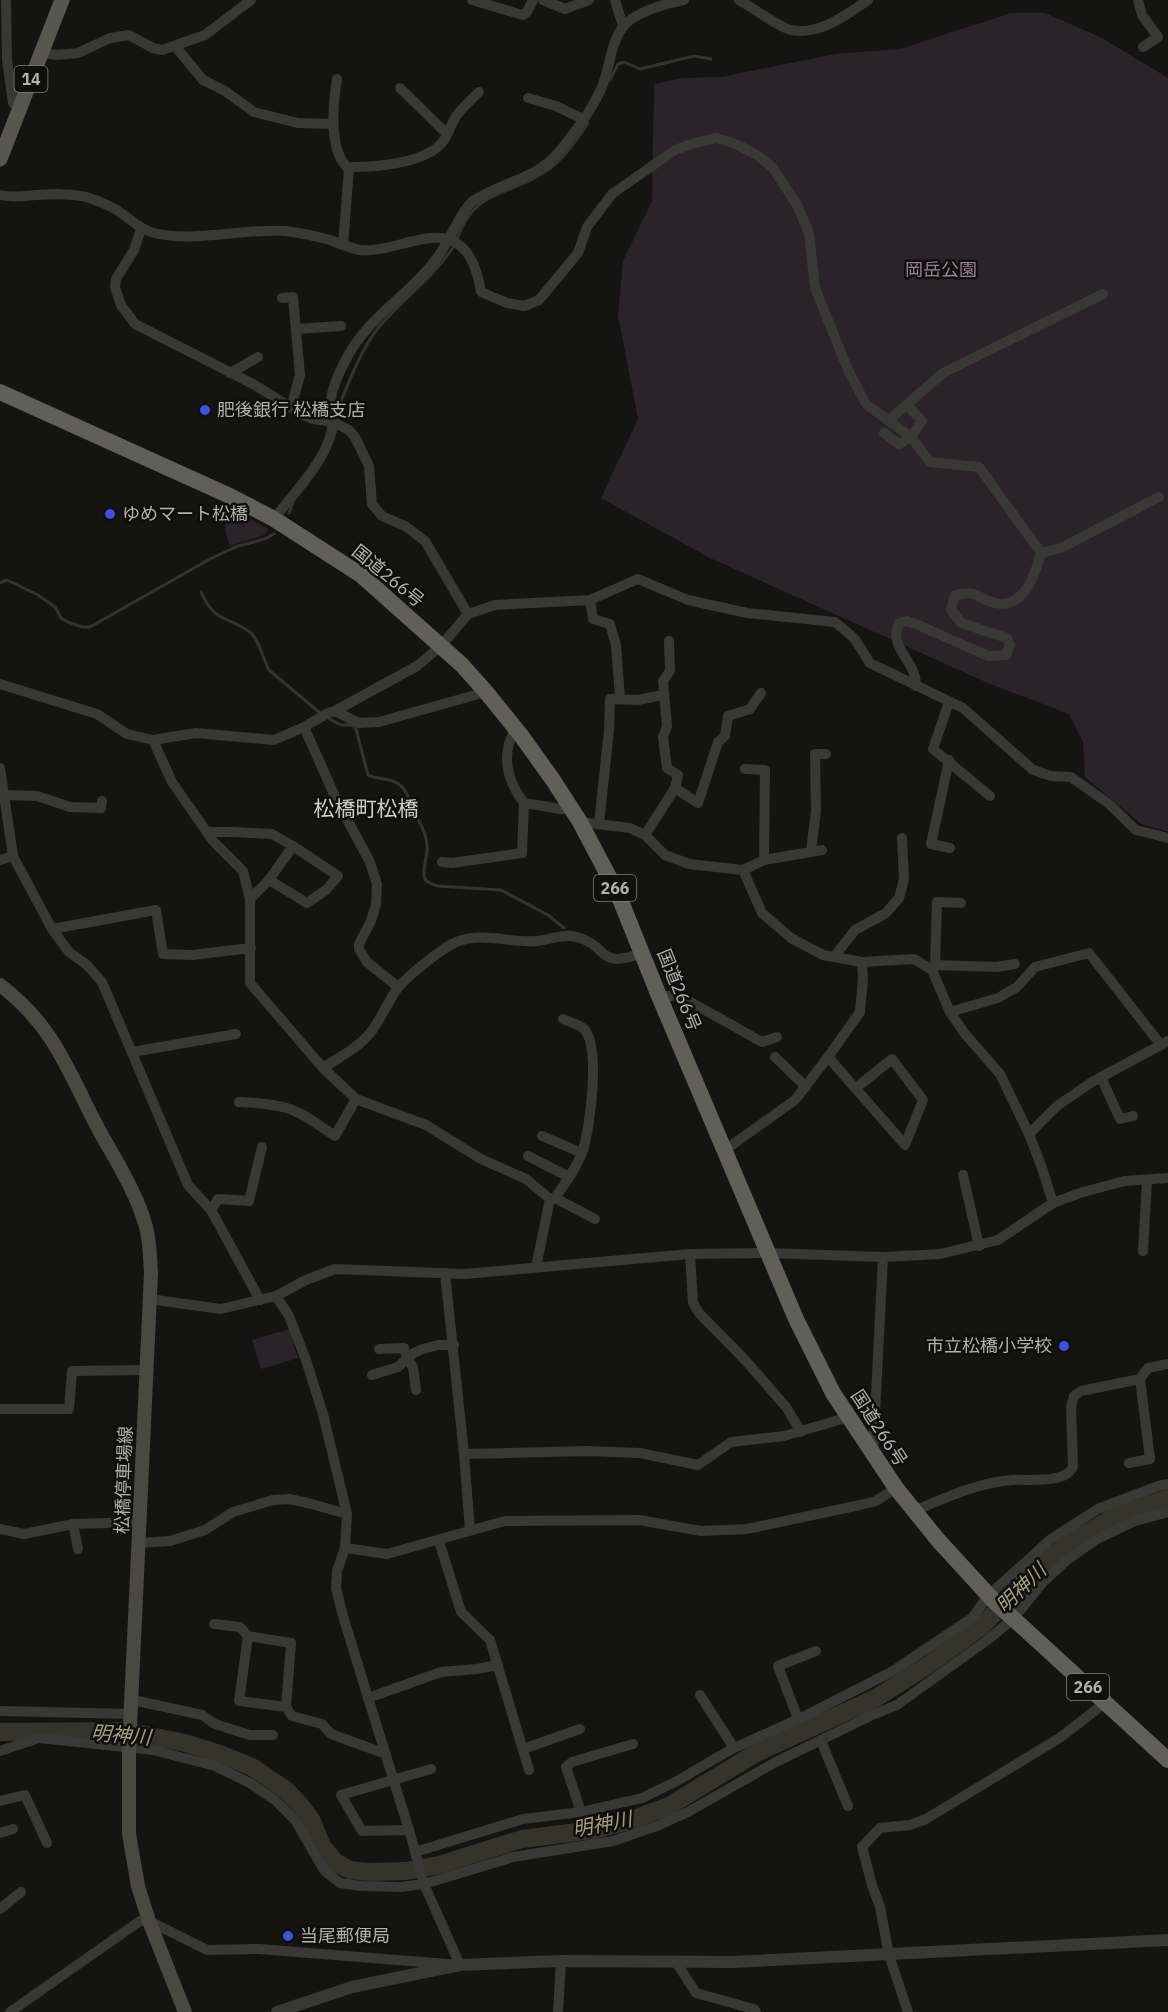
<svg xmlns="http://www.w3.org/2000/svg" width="1168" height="2012" font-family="'IBM Plex Sans','Noto Sans JP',sans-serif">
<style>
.green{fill:#2b2329}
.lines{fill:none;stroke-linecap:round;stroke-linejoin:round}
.stream{stroke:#36332a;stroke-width:3}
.river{stroke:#36332a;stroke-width:18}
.minor{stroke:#383934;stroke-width:10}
.tertiary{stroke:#383934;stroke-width:12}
.secondary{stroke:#494942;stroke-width:14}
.primary{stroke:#575750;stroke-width:15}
.trunk{stroke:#606058;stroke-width:16}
.poi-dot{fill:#4050df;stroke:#0f0f0e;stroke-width:2}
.labels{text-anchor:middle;stroke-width:5;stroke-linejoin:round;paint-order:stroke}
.shield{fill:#0f0f0e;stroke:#828178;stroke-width:1.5}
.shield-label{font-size:16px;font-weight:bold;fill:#b3b2a6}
.park-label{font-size:18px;fill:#9c7f94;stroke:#0f0f0e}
.poi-label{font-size:18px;fill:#b3b2a6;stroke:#0f0f0e;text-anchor:start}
.street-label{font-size:18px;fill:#b3b2a6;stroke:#0f0f0e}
.water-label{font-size:20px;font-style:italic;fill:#ab9e80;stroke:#0f0f0e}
.quarter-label{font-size:21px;fill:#d0cfc6;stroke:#0f0f0e}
</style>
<rect width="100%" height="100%" fill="#141413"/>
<!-- green -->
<g class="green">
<polygon points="1011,13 1045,13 1102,38 1168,78 1168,832 1141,824 1085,777 1083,742 1069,714 990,684 710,558 601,498 638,419 618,315 623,261 652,201 654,84 682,78 721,77 835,54 900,49"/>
<path d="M234 510 268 529 264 535 230 546C226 535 224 527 227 515L231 516Z"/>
<polygon points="289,1329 298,1358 261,1369 252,1340"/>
</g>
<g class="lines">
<!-- stream -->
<g class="stream">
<polyline points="610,80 618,64 624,62 640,69 694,56 711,59"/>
<path d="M457 239C474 189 507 197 545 172 563 160 576 141 588 123"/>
<path d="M336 414C346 389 361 348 379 327 403 299 434 277 454 246"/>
<polyline points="289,513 293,503"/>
<polyline points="0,583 7,580 38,595 55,607 61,618 68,622 82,627 90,627 210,559 238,546 265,539 274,534"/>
<path d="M201 592C215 623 226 615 250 632 259 639 263 659 269 670L320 713"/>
<path d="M326 717 341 725H352L356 729 368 775C380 781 391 776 402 787 409 794 410 804 414 812 421 825 428 835 427 851 427 859 421 871 425 879 427 883 433 884 437 886L501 890 548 915 564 928"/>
</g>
<!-- river -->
<polyline class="river" points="0,1732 125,1731 185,1743 220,1754 252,1767 286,1790 301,1806 312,1821 322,1846 335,1862 350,1870 370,1872 406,1871 439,1865 522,1839 593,1830 629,1821 669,1806 756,1753 876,1698 928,1665 982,1626 1040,1566 1069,1543 1114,1517 1168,1498"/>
<!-- minor -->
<g class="minor">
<polyline points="6,0 7,60 13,103"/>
<polyline points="472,0 523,15 527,12 533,0"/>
<polyline points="543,0 565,9 589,0"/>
<polyline points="615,0 623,26"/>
<path d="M739 0C754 9 768 19 783 27 812 41 845 16 868 0"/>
<polyline points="1138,0 1142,15 1158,37 1143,47"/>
<polyline points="175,46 203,80 225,91 254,112 298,123 333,124"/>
<polyline points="41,53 57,55 78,53 110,38 129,35 153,48 162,50 205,35 251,0"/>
<path d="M337 79C333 103 328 152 349 169"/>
<polyline points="400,88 447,134"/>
<polyline points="528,98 556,106 583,119"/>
<path d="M0 195C13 198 23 196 36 195 52 194 70 193 86 197 96 200 106 204 115 209 129 217 138 229 154 233 194 243 243 228 285 231 300 233 316 236 330 240 340 244 350 248 360 250 389 253 424 231 450 240 471 247 478 273 481 292L507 303 524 306 539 300 578 253 587 227 612 194 675 150 698 142 716 138 736 144 757 155 773 168 797 205 809 233 815 288 848 370 866 404 911 437 930 462 979 467 1041 553 1061 548 1159 497"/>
<polyline points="141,229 134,250 116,279 115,287 121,305 135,324 253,384 303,415 313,419 333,422 349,430 355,437 369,466 372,504 382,516 405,526 425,541 468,614"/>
<path d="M343 245 349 169 353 167C377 167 429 163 444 140 449 133 451 123 457 115 463 107 472 99 479 92"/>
<polyline points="282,298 293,297 300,375 291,408"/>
<polyline points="296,329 341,326"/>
<polyline points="230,373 258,357"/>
<polyline points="889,420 943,373 1103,294"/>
<polyline points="884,433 899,444 911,437 922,421 907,405"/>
<path d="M274 519C292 495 321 466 330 437 335 423 331 414 331 401 331 387 347 355 356 343 379 310 414 290 437 258 448 244 462 209 473 201 501 182 537 179 559 152 575 132 592 110 602 87 607 74 609 61 613 48 615 41 618 33 623 27 633 13 667 3 684 0"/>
<polyline points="590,600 593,619 610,624 616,645 620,698"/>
<polyline points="669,641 670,671 663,681 667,726 663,737 667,768 678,775 675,788"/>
<polyline points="0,684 97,714 127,734 153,740 196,733 274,740 304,727 328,713 335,711 417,666 441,646 468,614 495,605 590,600 638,579 688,600 747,613 835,622 854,638 870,663 963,708 1033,770 1051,776 1071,777 1109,804 1136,830 1168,838"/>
<path d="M916 686C917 661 887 647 899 623L907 621 916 624 988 656 1006 655 1010 645 1007 638 961 623 951 609 955 595C981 589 975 599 995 603 1024 609 1035 575 1041 553"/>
<polyline points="949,702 933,749 990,796"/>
<polyline points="335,711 359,723 379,722 486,692"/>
<polyline points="304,727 337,801 370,862 377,884 376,904 371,921 359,944 359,949 367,962 398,987"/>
<path d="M516 729C500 753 507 781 524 803"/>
<polyline points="153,740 172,782 213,841 243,871 250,899 250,983 323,1068 356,1099 426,1125 481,1159 526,1179 550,1199 536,1267"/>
<polyline points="949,760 931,844 950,848"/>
<polyline points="0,768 13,856 52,929 69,952 87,965 102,982 188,1185 211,1210 260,1300"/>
<polyline points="745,769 765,770 764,860"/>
<polyline points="5,795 37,796 70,807 101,808 102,801"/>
<polyline points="580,822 630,828 645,835 665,855 689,864 743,870 762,913 791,938 823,955 862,962 914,959 932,970 950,1012 965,1034 1000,1074 1029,1134 1042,1168 1053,1203"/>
<polyline points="599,824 609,730 610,699 638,700 663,695"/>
<polyline points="207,832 234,832 272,834 293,846 269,880 250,899"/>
<polyline points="645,835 675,788 698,803 718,742 725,736 728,716 750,709 761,693"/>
<polyline points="811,851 816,811 815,754 826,754"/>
<polyline points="0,860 13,856"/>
<polyline points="442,862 452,863 522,853 524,803 561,809 571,808"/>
<polyline points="743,870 764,860 822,850"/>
<polyline points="269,880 307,903 326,890 338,876 293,846"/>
<polyline points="52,929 156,910 163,954 192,955 251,948"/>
<polyline points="834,957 855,930 886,913 899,898 904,879 902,838"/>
<polyline points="935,965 996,967 1015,964"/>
<polyline points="932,970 935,965 937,902 961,903"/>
<polyline points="659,996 680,996 762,1042 777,1037"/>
<polyline points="950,1012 998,998 1017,987 1035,967 1089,953 1161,1045"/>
<polyline points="132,1052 236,1034"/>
<polyline points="775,1057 806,1087"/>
<polyline points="828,1057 905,1145 923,1100 892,1059 856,1088"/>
<path d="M323 1068C340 1057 358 1048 371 1032 381 1019 387 1003 397 989 406 977 440 950 454 943 480 931 509 943 536 941 549 940 564 933 577 937 610 946 596 970 642 953"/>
<polyline points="1101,1077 1120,1119 1133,1116"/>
<path d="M239 1102C288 1104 295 1108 335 1136L356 1099"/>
<polyline points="1029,1134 1057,1106 1092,1082 1168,1041"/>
<polyline points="542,1136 582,1153"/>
<polyline points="725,1150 795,1100 828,1057 860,1012 863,979 862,962"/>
<polyline points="528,1156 569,1177"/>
<polyline points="963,1175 979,1246"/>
<path d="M555 1198C565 1183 577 1168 583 1150 590 1127 601 1047 584 1029 579 1024 569 1022 563 1019"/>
<polyline points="550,1199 555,1198 595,1219"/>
<polyline points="211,1210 218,1199 249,1201 262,1147"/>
<polyline points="1143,1251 1147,1180"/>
<polyline points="690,1254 693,1303 699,1313 746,1361 786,1407 801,1432"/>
<polyline points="445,1273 464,1454 470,1530"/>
<polyline points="149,1299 221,1309 276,1296 306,1280 335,1269 464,1274 690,1254 768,1253 883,1257 940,1254 998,1240 1053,1203 1080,1193 1124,1181 1168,1178"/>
<polyline points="379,1349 404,1348 408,1360 413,1367 416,1390"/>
<polyline points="372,1375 398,1367 412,1354 423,1349 438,1345 454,1345"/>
<polyline points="0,1409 69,1409 72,1371 146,1370"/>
<polyline points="464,1454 587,1451 640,1453 698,1465 731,1442 784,1436 849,1417"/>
<polyline points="873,1454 883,1257"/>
<polyline points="1129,1463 1150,1459 1140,1379 1148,1368 1168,1364"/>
<path d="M914 1511C945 1498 979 1482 1013 1480 1030 1479 1067 1484 1073 1466L1071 1407 1074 1396 1081 1391 1140 1379"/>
<polyline points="73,1524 78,1549"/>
<polyline points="0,1529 24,1534 73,1524 140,1522"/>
<polyline points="439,1541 461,1612 490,1640 529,1770"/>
<polyline points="139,1543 170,1541 205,1530 233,1512 273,1500 289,1499 308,1503 347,1514"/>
<polyline points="345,1548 387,1554 505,1521 639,1520 701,1531 747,1529 860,1505 876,1501 896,1488"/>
<polyline points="214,1624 240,1627 248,1636"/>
<polyline points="700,1695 734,1748"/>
<polyline points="368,1698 441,1672 477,1669 498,1665"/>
<polyline points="133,1700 202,1715 215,1724 250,1735 273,1735"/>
<polyline points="286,1707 239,1701 248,1636 291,1643 286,1707 292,1716 322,1724 331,1734 386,1754"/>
<polyline points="0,1711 132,1714"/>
<polyline points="798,1719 778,1666 816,1651"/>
<polyline points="821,1741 848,1806"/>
<polyline points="523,1749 580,1729"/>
<polyline points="0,1751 39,1738 153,1750 215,1766 250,1783 275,1800 295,1820 324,1870 340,1883 362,1886 401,1887 424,1884 513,1857 613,1841 657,1826 688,1812 774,1763 872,1715 897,1705 986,1641 1013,1619 1043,1582 1067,1560 1097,1539 1135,1521 1168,1512"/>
<polyline points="0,1801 25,1795 47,1843"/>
<polyline points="581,1812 566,1767 572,1762 633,1744"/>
<polyline points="409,1830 362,1831 341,1795 431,1769"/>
<polyline points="0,1833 13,1829"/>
<polyline points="415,1852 523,1819 581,1812 642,1798 677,1781 730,1750 805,1716 893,1671 972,1618 988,1596 1051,1539 1098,1509 1158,1486 1168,1484"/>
<polyline points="0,1909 21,1892"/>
<polyline points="676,1962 696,1993 754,2009 756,2012"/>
<polyline points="10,2012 140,1921 149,1921 207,1950 259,1949 460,1965 424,1884 409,1830 345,1623 336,1589 337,1571 345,1548 347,1514 323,1414 306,1360 289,1316 276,1296"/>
<polyline points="558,2012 561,1961"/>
<polyline points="908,2012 889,1955 880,1907 872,1885 862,1847 880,1828 910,1825 926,1819 1061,1737 1106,1702"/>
</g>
<!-- tertiary -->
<polyline class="tertiary" points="277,2012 352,1987 460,1965 561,1961 732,1962 1168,1940"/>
<!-- secondary -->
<path class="secondary" d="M0 985C55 1026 69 1074 100 1132 117 1162 137 1194 146 1227 150 1242 150 1258 151 1273L129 1748V1834L138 1886 149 1921 185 2012"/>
<!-- primary -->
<polyline class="primary" points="0,159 62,0"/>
<!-- trunk -->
<polyline class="trunk" points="0,392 230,496 274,519 361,575 462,665 486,692 520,734 553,780 580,822 618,894 659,996 796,1319 833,1393 896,1488 938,1540 993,1600 1168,1760"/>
</g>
<!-- markers -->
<g class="poi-dot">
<circle cx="205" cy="410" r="6"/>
<circle cx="110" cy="514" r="6"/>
<circle cx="1064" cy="1346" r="6"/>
<circle cx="288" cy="1936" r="6"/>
</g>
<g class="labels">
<!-- shield labels -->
<g class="shield">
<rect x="14.5" y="66" width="33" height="26" rx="4.5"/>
<rect x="594" y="875" width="42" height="26" rx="4.5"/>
<rect x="1067" y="1674" width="42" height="26" rx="4.5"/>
</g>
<g class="shield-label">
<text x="31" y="85">14</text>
<text x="615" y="894">266</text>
<text x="1088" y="1693">266</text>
</g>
<!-- park labels -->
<g class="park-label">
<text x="941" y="276">岡岳公園</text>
</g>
<!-- poi labels -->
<g class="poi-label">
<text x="217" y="416">肥後銀行 松橋支店</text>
<text x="122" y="520">ゆめマート松橋</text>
<text x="1052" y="1352" text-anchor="end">市立松橋小学校</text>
<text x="300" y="1942">当尾郵便局</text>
</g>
<!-- street labels -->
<g class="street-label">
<text transform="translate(388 576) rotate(39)" y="6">国道266号</text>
<text transform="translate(679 990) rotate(68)" y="6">国道266号</text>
<text transform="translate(879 1428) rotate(57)" y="6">国道266号</text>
<text transform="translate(124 1480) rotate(-88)" y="6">松橋停車場線</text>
</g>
<!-- water labels -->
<g class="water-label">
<text transform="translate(1021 1588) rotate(-44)" y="7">明神川</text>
<text transform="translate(121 1735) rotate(5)" y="7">明神川</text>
<text transform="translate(602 1824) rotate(-11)" y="7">明神川</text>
</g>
<!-- quarter labels -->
<g class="quarter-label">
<text x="366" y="816">松橋町松橋</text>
</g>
</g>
</svg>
